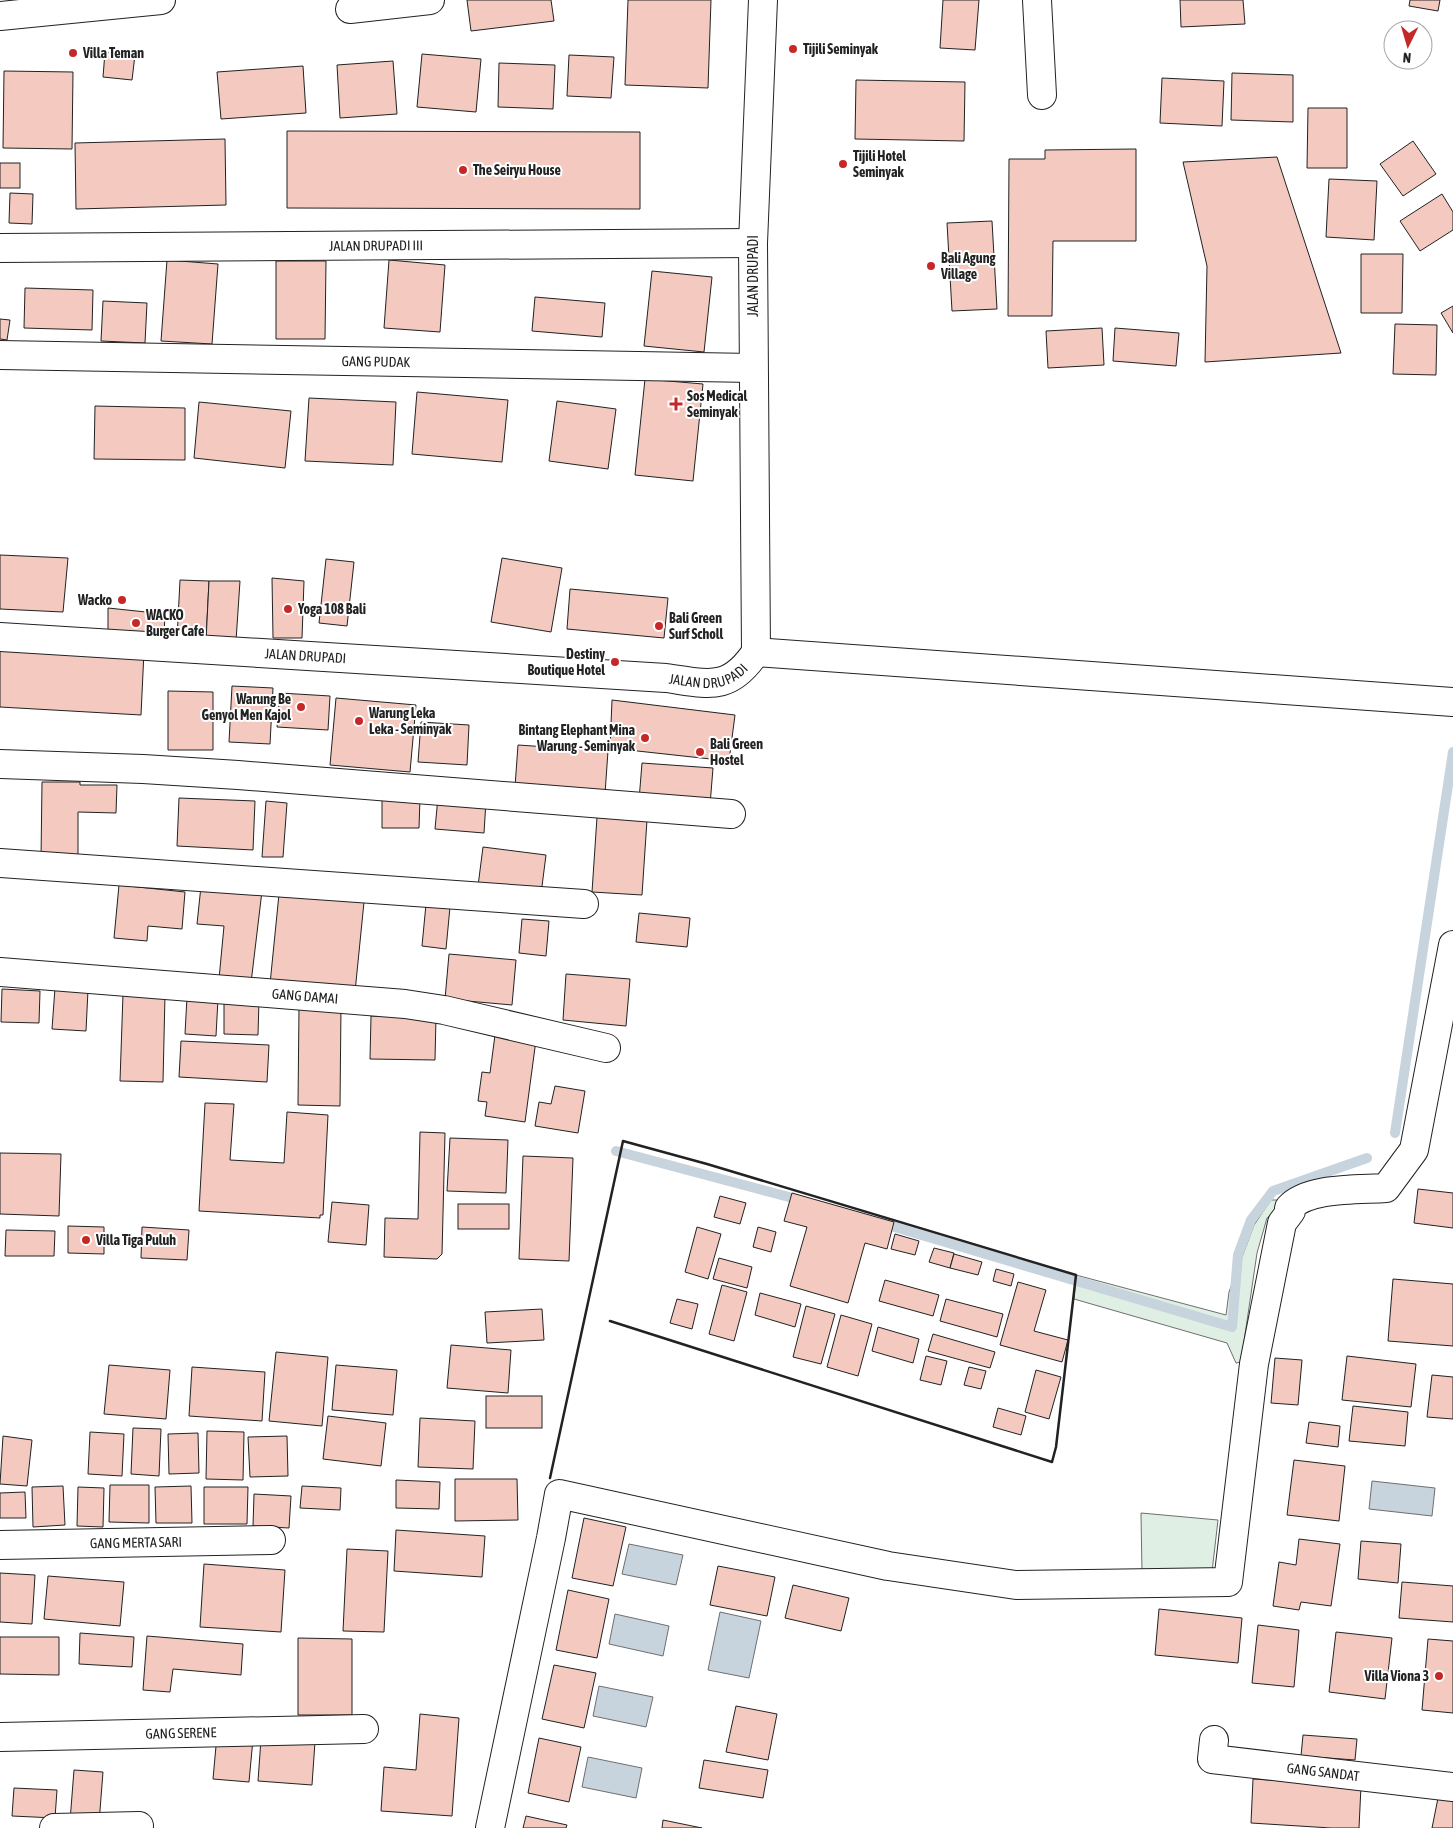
<svg xmlns="http://www.w3.org/2000/svg" width="1453" height="1828" font-family="'Asap Condensed',sans-serif">
<style>
.green{fill:#e0efe3;stroke:#6f6f6f}
.water{fill:#c7d3dd;stroke:#6f6f6f}
.lines{fill:none;stroke-linecap:round;stroke-linejoin:round}
.stream{stroke:#c7d3dd;stroke-width:10}
.building{fill:#f3c9c0;stroke:#222}
.minor-casing{stroke:#222;stroke-width:30}
.minor{stroke:#fff;stroke-width:28}
.wall{stroke:#222;stroke-width:2.5}
.poi-dot{fill:#c62828;stroke:#fff;stroke-width:2}
.labels{text-anchor:middle;stroke-width:4;stroke-linejoin:round;paint-order:stroke}
.poi-label{font-size:14px;font-weight:bold;fill:#222;stroke:#fff;text-anchor:start}
.street-label{font-size:14px;fill:#222;stroke:#fff}
</style>
<rect width="100%" height="100%" fill="#fff"/>
<!-- green -->
<g class="green">
<polygon points="1271,1200 1288,1200 1267,1218 1257,1253 1241,1362 1236,1363 1227,1343 1074,1299 1076,1275 1226,1315 1229,1292 1254,1225"/>
<polygon points="1141,1513 1218,1520 1212,1572 1142,1573"/>
</g>
<!-- water -->
<g class="water">
<polygon points="1372,1481 1435,1488 1432,1516 1369,1509"/>
<polygon points="629,1544 683,1555 676,1585 622,1574"/>
<polygon points="720,1612 761,1621 749,1678 708,1670"/>
<polygon points="615,1614 669,1626 663,1656 609,1644"/>
<polygon points="599,1686 653,1697 646,1727 593,1716"/>
<polygon points="588,1757 642,1768 636,1798 582,1787"/>
</g>
<g class="lines">
<!-- stream -->
<g class="stream">
<polyline points="1395,1133 1453,752"/>
<polyline points="616,1151 804,1201"/>
<polyline points="881,1223 1232,1327 1238,1255 1251,1220 1273,1191 1367,1158"/>
</g>
</g>
<!-- building -->
<g class="building">
<polygon points="467,0 551,0 554,21 471,31"/>
<polygon points="628,0 711,0 708,88 625,85"/>
<polygon points="943,0 979,0 975,50 940,48"/>
<polygon points="1180,0 1243,0 1245,24 1181,27"/>
<polygon points="1410,0 1440,0 1438,11 1409,6"/>
<polygon points="105,52 135,55 132,80 103,77"/>
<polygon points="422,54 481,59 476,112 417,107"/>
<polygon points="569,55 614,57 611,98 567,96"/>
<polygon points="393,61 397,114 340,118 337,65"/>
<polygon points="499,63 555,65 553,109 498,107"/>
<polygon points="303,66 306,113 221,119 217,72"/>
<polygon points="4,71 73,72 72,149 3,148"/>
<polygon points="1232,73 1293,75 1293,122 1231,120"/>
<polygon points="1162,78 1224,81 1222,126 1160,123"/>
<polygon points="856,80 965,82 964,141 855,139"/>
<polygon points="1308,108 1347,108 1347,168 1307,168"/>
<polygon points="287,131 640,132 640,209 287,208"/>
<polygon points="225,139 226,205 76,209 75,143"/>
<polygon points="1413,141 1436,174 1403,196 1380,164"/>
<polygon points="1136,149 1136,241 1053,241 1052,316 1008,316 1009,159 1045,159 1045,150"/>
<polygon points="1277,157 1341,353 1205,362 1207,266 1183,162"/>
<rect x="0" y="163" width="20" height="25"/>
<polygon points="1329,179 1377,181 1374,240 1326,237"/>
<polygon points="10,193 33,194 32,224 9,223"/>
<polygon points="1442,194 1453,212 1453,230 1420,251 1400,221"/>
<polygon points="992,221 997,309 952,311 947,223"/>
<polygon points="1361,254 1403,254 1402,313 1361,313"/>
<polygon points="167,260 218,264 212,344 161,341"/>
<polygon points="389,260 445,265 440,332 384,328"/>
<polygon points="276,261 326,261 325,339 276,339"/>
<polygon points="652,271 712,277 704,352 644,346"/>
<polygon points="25,288 93,290 92,330 24,328"/>
<polygon points="535,297 605,303 602,337 532,331"/>
<polygon points="103,301 147,303 145,343 101,341"/>
<polygon points="1453,306 1453,333 1441,313"/>
<polygon points="0,319 10,320 7,340 0,339"/>
<polygon points="1395,324 1437,325 1436,375 1393,374"/>
<polygon points="1102,328 1104,365 1048,368 1046,331"/>
<polygon points="1115,328 1179,333 1176,366 1113,361"/>
<polygon points="645,379 703,384 693,481 635,475"/>
<polygon points="417,392 508,400 502,462 412,454"/>
<polygon points="309,398 396,402 393,465 305,461"/>
<polygon points="557,401 616,409 608,469 549,461"/>
<polygon points="199,402 291,411 285,468 194,458"/>
<polygon points="95,406 185,408 185,460 94,459"/>
<polygon points="0,555 68,558 63,612 0,609"/>
<polygon points="502,558 562,568 551,632 491,622"/>
<polygon points="326,559 354,562 347,626 319,623"/>
<polygon points="272,578 304,581 302,638 273,638"/>
<polygon points="180,580 209,581 206,641 177,639"/>
<polygon points="209,581 240,581 236,641 206,641"/>
<polygon points="570,589 668,598 664,638 567,629"/>
<polygon points="108,608 165,614 164,636 108,632"/>
<polygon points="0,644 144,651 141,715 0,707"/>
<polygon points="232,686 273,688 270,744 229,742"/>
<polygon points="168,691 213,692 213,750 168,750"/>
<polygon points="280,693 330,696 328,730 277,727"/>
<polygon points="336,698 416,705 410,772 330,765"/>
<polygon points="612,700 735,715 729,761 610,748"/>
<polygon points="421,722 469,725 467,765 418,762"/>
<polygon points="518,745 608,751 605,794 515,787"/>
<polygon points="642,763 713,768 710,805 639,800"/>
<polygon points="42,782 80,782 80,785 117,785 116,813 78,812 78,860 41,859"/>
<polygon points="382,796 420,798 419,828 382,828"/>
<polygon points="438,797 486,801 484,833 435,829"/>
<polygon points="179,798 255,801 253,850 177,846"/>
<polygon points="266,801 287,803 283,857 262,857"/>
<polygon points="597,817 647,820 642,895 592,892"/>
<polygon points="483,847 546,855 541,894 478,886"/>
<polygon points="119,885 185,892 182,929 148,926 147,941 114,938"/>
<polygon points="201,886 262,891 251,983 219,979 224,926 197,924"/>
<polygon points="279,894 364,902 355,992 270,984"/>
<polygon points="426,904 450,907 446,949 422,946"/>
<polygon points="639,913 690,918 687,947 636,942"/>
<polygon points="522,919 549,921 546,956 519,953"/>
<polygon points="449,954 516,960 512,1005 445,999"/>
<polygon points="566,974 630,979 626,1026 563,1020"/>
<polygon points="55,988 88,990 86,1031 52,1029"/>
<polygon points="2,989 40,991 39,1023 1,1022"/>
<polygon points="123,994 165,995 163,1082 120,1081"/>
<polygon points="187,997 218,999 216,1036 185,1034"/>
<polygon points="224,999 259,1000 258,1035 224,1034"/>
<polygon points="299,1007 341,1007 340,1106 298,1105"/>
<polygon points="371,1016 436,1017 435,1060 370,1059"/>
<polygon points="495,1035 536,1040 525,1122 485,1116 487,1102 478,1101 482,1072 490,1073"/>
<polygon points="181,1041 269,1045 267,1082 179,1077"/>
<polygon points="555,1086 585,1091 578,1133 535,1126 539,1102 551,1104"/>
<polygon points="205,1103 234,1104 230,1160 284,1163 287,1112 328,1115 323,1215 320,1215 320,1218 199,1211"/>
<polygon points="420,1132 445,1133 442,1254 437,1259 384,1257 385,1218 418,1219"/>
<polygon points="450,1138 508,1140 506,1193 447,1191"/>
<polygon points="0,1153 61,1154 59,1216 0,1214"/>
<polygon points="523,1156 573,1158 569,1261 519,1259"/>
<polygon points="1418,1189 1453,1193 1453,1228 1414,1223"/>
<polygon points="792,1193 894,1222 887,1249 865,1243 848,1303 790,1286 807,1227 784,1221"/>
<polygon points="720,1196 746,1203 740,1224 714,1217"/>
<polygon points="332,1202 369,1205 366,1245 328,1242"/>
<rect x="458" y="1204" width="51" height="25"/>
<polygon points="68,1226 104,1227 104,1254 68,1253"/>
<polygon points="142,1227 189,1230 187,1260 141,1258"/>
<polygon points="697,1227 721,1234 708,1279 685,1272"/>
<polygon points="758,1227 776,1232 771,1252 753,1247"/>
<polygon points="6,1230 55,1231 54,1256 5,1256"/>
<polygon points="895,1234 919,1241 915,1255 891,1249"/>
<polygon points="934,1248 954,1253 950,1268 929,1262"/>
<polygon points="954,1254 982,1262 978,1275 950,1268"/>
<polygon points="719,1258 752,1267 747,1288 713,1279"/>
<polygon points="996,1269 1014,1274 1011,1286 993,1281"/>
<polygon points="1393,1279 1453,1284 1453,1346 1388,1341"/>
<polygon points="885,1280 939,1295 933,1316 879,1301"/>
<polygon points="1018,1282 1046,1290 1034,1331 1068,1340 1062,1362 1000,1345"/>
<polygon points="722,1285 747,1292 734,1341 709,1334"/>
<polygon points="760,1293 801,1304 795,1327 755,1315"/>
<polygon points="677,1299 698,1304 692,1329 670,1323"/>
<polygon points="946,1299 1003,1314 997,1337 940,1321"/>
<polygon points="806,1306 835,1314 821,1364 793,1357"/>
<polygon points="542,1309 544,1340 487,1343 485,1312"/>
<polygon points="841,1315 872,1324 858,1376 827,1367"/>
<polygon points="878,1327 919,1339 913,1363 872,1351"/>
<polygon points="933,1334 995,1352 990,1368 928,1351"/>
<polygon points="451,1345 511,1350 508,1393 447,1388"/>
<polygon points="276,1352 328,1357 322,1426 269,1421"/>
<polygon points="926,1356 947,1361 941,1385 920,1380"/>
<polygon points="1347,1356 1416,1364 1411,1407 1342,1400"/>
<polygon points="1275,1358 1302,1360 1298,1405 1271,1403"/>
<polygon points="109,1365 170,1370 166,1419 104,1414"/>
<polygon points="336,1365 397,1370 393,1415 332,1410"/>
<polygon points="192,1367 265,1372 262,1421 189,1416"/>
<polygon points="969,1367 986,1371 981,1389 964,1385"/>
<polygon points="1036,1370 1061,1377 1049,1419 1025,1412"/>
<polygon points="1432,1375 1453,1377 1453,1419 1427,1417"/>
<rect x="486" y="1396" width="56" height="32"/>
<polygon points="1353,1406 1408,1412 1405,1446 1349,1441"/>
<polygon points="998,1408 1026,1416 1021,1435 993,1427"/>
<polygon points="328,1416 386,1423 381,1466 323,1459"/>
<polygon points="420,1418 475,1421 473,1469 418,1467"/>
<polygon points="1309,1422 1340,1426 1338,1447 1306,1443"/>
<polygon points="133,1428 161,1429 159,1476 131,1474"/>
<polygon points="207,1431 244,1432 243,1480 206,1479"/>
<polygon points="90,1432 124,1434 122,1476 88,1474"/>
<polygon points="198,1433 199,1473 169,1474 168,1434"/>
<polygon points="3,1436 32,1440 27,1486 0,1484"/>
<polygon points="287,1436 288,1476 250,1477 248,1437"/>
<polygon points="1294,1460 1345,1466 1339,1521 1287,1515"/>
<polygon points="455,1479 517,1479 518,1520 455,1521"/>
<polygon points="396,1480 440,1482 439,1509 396,1508"/>
<polygon points="110,1485 149,1485 149,1523 109,1522"/>
<polygon points="63,1486 65,1525 33,1527 32,1487"/>
<polygon points="191,1486 192,1523 156,1523 155,1487"/>
<polygon points="302,1486 341,1488 340,1510 300,1508"/>
<polygon points="78,1487 104,1488 103,1527 77,1526"/>
<polygon points="204,1487 248,1487 247,1524 204,1524"/>
<polygon points="25,1492 26,1518 0,1518 0,1493"/>
<polygon points="254,1494 291,1496 289,1528 253,1526"/>
<polygon points="584,1518 626,1527 613,1586 572,1578"/>
<polygon points="396,1530 485,1536 482,1577 394,1571"/>
<polygon points="1299,1539 1340,1544 1331,1606 1301,1602 1299,1610 1273,1606 1279,1562 1296,1565"/>
<polygon points="1361,1541 1401,1544 1398,1583 1358,1579"/>
<polygon points="347,1549 388,1551 384,1632 343,1631"/>
<polygon points="204,1564 285,1570 281,1632 200,1627"/>
<polygon points="718,1566 775,1577 767,1616 710,1605"/>
<polygon points="0,1573 35,1575 32,1624 0,1622"/>
<polygon points="48,1576 124,1582 120,1626 44,1619"/>
<polygon points="1402,1582 1453,1586 1453,1622 1399,1618"/>
<polygon points="793,1585 849,1598 841,1631 785,1618"/>
<polygon points="568,1590 609,1599 597,1658 556,1650"/>
<polygon points="1159,1609 1242,1618 1238,1663 1155,1655"/>
<polygon points="1258,1625 1299,1630 1294,1687 1252,1683"/>
<polygon points="1336,1632 1392,1638 1385,1699 1329,1692"/>
<polygon points="80,1633 134,1637 132,1667 79,1664"/>
<polygon points="147,1636 243,1644 241,1675 173,1669 170,1692 143,1690"/>
<polygon points="0,1637 59,1637 59,1675 0,1674"/>
<polygon points="298,1638 352,1639 352,1715 298,1715"/>
<polygon points="1428,1639 1453,1641 1453,1713 1422,1710"/>
<polygon points="554,1665 596,1673 584,1728 542,1719"/>
<polygon points="736,1706 777,1714 768,1760 726,1752"/>
<polygon points="420,1714 459,1718 452,1816 381,1811 384,1767 416,1770"/>
<polygon points="217,1735 253,1739 249,1782 213,1779"/>
<polygon points="1303,1735 1357,1739 1355,1760 1301,1756"/>
<polygon points="539,1738 581,1747 569,1802 528,1793"/>
<polygon points="261,1739 315,1742 312,1785 258,1781"/>
<polygon points="704,1760 768,1770 763,1798 699,1788"/>
<polygon points="74,1770 103,1772 99,1823 70,1821"/>
<polygon points="1253,1779 1361,1786 1359,1828 1331,1828 1251,1823"/>
<polygon points="14,1788 57,1790 55,1818 12,1816"/>
<polygon points="1439,1793 1453,1796 1453,1828 1432,1828"/>
<polygon points="526,1816 567,1825 566,1828 523,1828"/>
<polygon points="663,1820 702,1828 662,1828"/>
</g>
<g class="lines">
<!-- minor casing -->
<g class="minor-casing">
<g id="minor">
<polyline points="1037,0 1042,95"/>
<polyline points="350,9 430,0"/>
<polyline points="0,16 161,0"/>
<path id="s1" d="M0 248 753 243"/>
<path id="s2" d="M0 355 753 368"/>
<path id="s3" d="M0 637 666 678C709 684 729 692 756 652L753 243 763 0"/>
<polyline points="756,652 1453,702"/>
<polyline points="0,764 143,769 238,775 731,814"/>
<polyline points="0,863 584,904"/>
<path id="s4" d="M0 972 405 1004 444 1010 606 1048"/>
<path id="s5" d="M0 1545 271 1540"/>
<path id="s6" d="M0 1737 364 1729"/>
<path id="s7" d="M1214 1740 1212 1759 1453 1787"/>
<polyline points="54,1828 139,1826"/>
<path d="M490 1828 551 1538 559 1494 888 1566 1016 1585 1228 1582 1254 1364 1282 1223 1291 1211 1289 1208C1308 1187 1358 1190 1386 1188L1414 1150 1453 945"/>
</g>
</g>
<!-- minor -->
<use href="#minor" class="minor"/>
<!-- wall -->
<polyline class="wall" points="550,1478 623,1141 707,1164 1076,1275 1056,1447 1052,1462 610,1321"/>
</g>
<!-- markers -->
<g class="poi-dot">
<circle cx="793" cy="49" r="5"/>
<circle cx="73" cy="53" r="5"/>
<circle cx="843" cy="164" r="5"/>
<circle cx="463" cy="170" r="5"/>
<circle cx="931" cy="266" r="5"/>
<path d="M673.5 396.5h5v5h5v5h-5v5h-5v-5h-5v-5h5z"/>
<circle cx="122" cy="600" r="5"/>
<circle cx="288" cy="609" r="5"/>
<circle cx="136" cy="623" r="5"/>
<circle cx="659" cy="626" r="5"/>
<circle cx="615" cy="662" r="5"/>
<circle cx="301" cy="707" r="5"/>
<circle cx="359" cy="721" r="5"/>
<circle cx="645" cy="738" r="5"/>
<circle cx="700" cy="752" r="5"/>
<circle cx="86" cy="1240" r="5"/>
<circle cx="1439" cy="1676" r="5"/>
</g>
<g class="labels">
<!-- poi labels -->
<g class="poi-label">
<text x="803" y="54">Tijili Seminyak</text>
<text x="83" y="58">Villa Teman</text>
<text x="853" y="161">Tijili Hotel<tspan x="853" dy="16">Seminyak</tspan></text>
<text x="473" y="175">The Seiryu House</text>
<text x="941" y="263">Bali Agung<tspan x="941" dy="16">Village</tspan></text>
<text x="687" y="401">Sos Medical<tspan x="687" dy="16">Seminyak</tspan></text>
<text x="112" y="605" text-anchor="end">Wacko</text>
<text x="298" y="614">Yoga 108 Bali</text>
<text x="146" y="620">WACKO<tspan x="146" dy="16">Burger Cafe</tspan></text>
<text x="669" y="623">Bali Green<tspan x="669" dy="16">Surf Scholl</tspan></text>
<text x="605" y="659" text-anchor="end">Destiny<tspan x="605" dy="16">Boutique Hotel</tspan></text>
<text x="291" y="704" text-anchor="end">Warung Be<tspan x="291" dy="16">Genyol Men Kajol</tspan></text>
<text x="369" y="718">Warung Leka<tspan x="369" dy="16">Leka - Seminyak</tspan></text>
<text x="635" y="735" text-anchor="end">Bintang Elephant Mina<tspan x="635" dy="16">Warung - Seminyak</tspan></text>
<text x="710" y="749">Bali Green<tspan x="710" dy="16">Hostel</tspan></text>
<text x="96" y="1245">Villa Tiga Puluh</text>
<text x="1429" y="1681" text-anchor="end">Villa Viona 3</text>
</g>
<!-- street labels -->
<g class="street-label">
<text dy="5" stroke="none"><textPath href="#s1" startOffset="376">JALAN DRUPADI III</textPath></text>
<text transform="translate(753 276) rotate(-90)" y="5">JALAN DRUPADI</text>
<text dy="5" stroke="none"><textPath href="#s2" startOffset="376">GANG PUDAK</textPath></text>
<text dy="5" stroke="none"><textPath href="#s3" startOffset="306">JALAN DRUPADI</textPath></text>
<text dy="5" stroke="none"><textPath href="#s3" startOffset="711">JALAN DRUPADI</textPath></text>
<text dy="5" stroke="none"><textPath href="#s4" startOffset="306">GANG DAMAI</textPath></text>
<text dy="5" stroke="none"><textPath href="#s5" startOffset="136">GANG MERTA SARI</textPath></text>
<text dy="5" stroke="none"><textPath href="#s6" startOffset="181">GANG SERENE</textPath></text>
<text dy="5" stroke="none"><textPath href="#s7" startOffset="131">GANG SANDAT</textPath></text>
</g>
</g>
<!-- north arrow -->
<g transform="translate(1408 45) rotate(185)"><circle r="24" fill="#ffffff" stroke="#a7a7a7"/>
<path d="M0-4L9 19L0 12L-9 19Z" fill="#c62828"/>
<text y="-8" font-size="14" font-weight="bold" text-anchor="middle" fill="#222222">N</text>
</g>
</svg>
